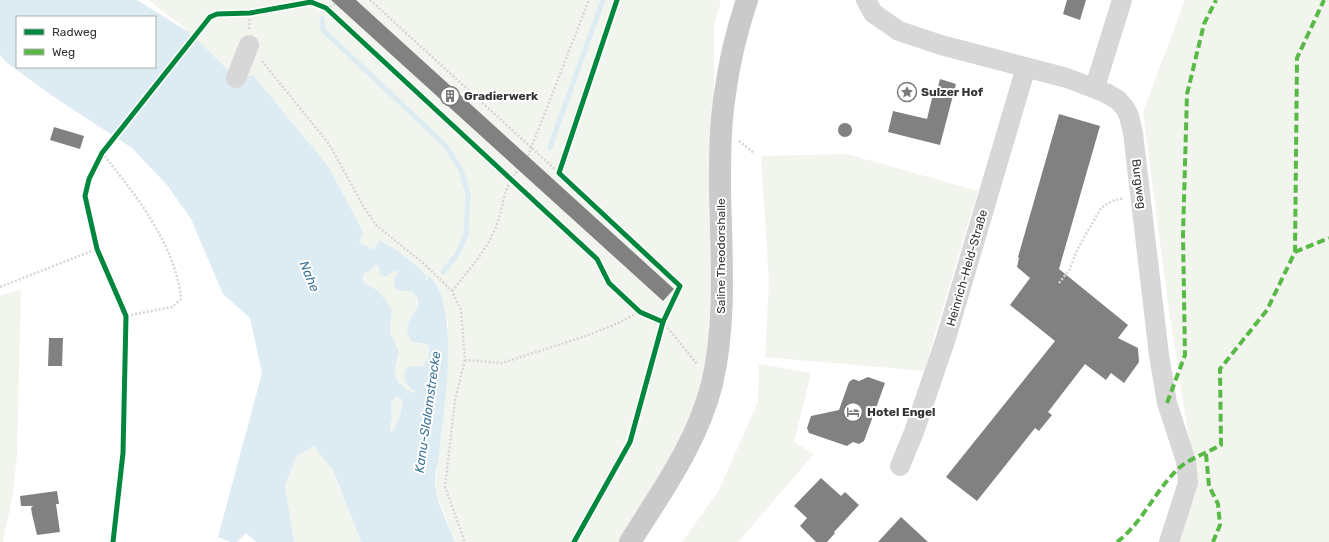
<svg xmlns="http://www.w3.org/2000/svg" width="1329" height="542" font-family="Rubik,sans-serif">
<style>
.green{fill:#f1f5ed}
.water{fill:#ddebf3;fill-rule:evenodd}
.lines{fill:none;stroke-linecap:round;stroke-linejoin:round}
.stream{stroke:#ddebf3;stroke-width:5}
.building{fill:#818181}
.path{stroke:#d6d6d6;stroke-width:2.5;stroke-dasharray:2 2;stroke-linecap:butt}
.minor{stroke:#d7d7d7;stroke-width:20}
.major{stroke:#cacaca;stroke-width:22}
.quiet{stroke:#58b947;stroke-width:4;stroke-dasharray:8 4;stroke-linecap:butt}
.cycleway-casing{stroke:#fff;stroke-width:8}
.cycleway{stroke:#00873e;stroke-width:5}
.labels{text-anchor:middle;stroke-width:4;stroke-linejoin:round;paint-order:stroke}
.poi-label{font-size:12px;font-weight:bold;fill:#333;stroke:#fff;text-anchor:start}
.street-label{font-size:12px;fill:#333;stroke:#fff}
.water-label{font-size:13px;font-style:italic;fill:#3f7597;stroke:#fff}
</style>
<rect width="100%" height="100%" fill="#fff"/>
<!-- green -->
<g class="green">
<path d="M149 0H721L714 26V307L705 383 691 426 621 542H455L435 490 448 355V323L444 305 435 281 424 279 427 276C413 261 397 250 379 241L374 250 359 242 328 166 253 75 236 78 190 33Z"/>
<polygon points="1185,0 1329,0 1329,542 1178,542 1197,490 1169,311 1143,112"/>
<polygon points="847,154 978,191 924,371 765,357 769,283 761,156"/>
<path d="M375 265 379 266 380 274 395 270 398 274 400 291H411C417 297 418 302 417 310L414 313 419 344 428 345C431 354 428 359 422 366H416L410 388 415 391 414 393C392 381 392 376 399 352L390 332 392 309 363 282 364 273Z"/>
<polygon points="21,290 17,454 13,493 3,542 0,542 0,295"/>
<polygon points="759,364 811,373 794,442 814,454 738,542 682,542 718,492 758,402"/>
<polygon points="395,397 399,397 403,401 399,419 392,432 390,430 392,418 391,401"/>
<polygon points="315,446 334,472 361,542 294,542 285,486 296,457"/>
</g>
<!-- water -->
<path class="water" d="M0 0H137L190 33 236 78 253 75 328 166 363 232 359 242 374 250 379 240C397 250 413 261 427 276L425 279 426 280 430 276C462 310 443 411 439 454 438 465 433 480 436 491 439 508 449 526 455 542H361L334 472 314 446 296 457 285 486 294 542H256L246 533 237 542H231L218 537 262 373 250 318 223 294 191 219 167 185 132 148 57 99 7 63 0 55ZM17 17H155V67H17ZM375 265 379 266 380 274 386 277 395 270 398 274 394 278 395 288 400 291H411C433 311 396 315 411 341L428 345C431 354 428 359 422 366H411L406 369C402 379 406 385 415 391L414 393C392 381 392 376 399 352L390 332 392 309 378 291 363 282 364 273 370 271ZM395 397H399L403 401 399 419 392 432 390 429 392 418 391 402Z"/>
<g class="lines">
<!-- stream -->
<g class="stream">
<polyline points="322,19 323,30 446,146 461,170 468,194 466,235 458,253 443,272"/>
<polyline points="550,147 603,0"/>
</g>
</g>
<!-- building -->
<g class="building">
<polygon points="331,0 356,0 674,289 663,301"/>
<polygon points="1067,0 1086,0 1080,20 1063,14"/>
<polygon points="940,79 956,84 940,145 888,132 893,111 927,119 934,90 937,91"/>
<polygon points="1059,114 1100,126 1059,269 1128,325 1118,338 1138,348 1139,362 1124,383 1111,373 1106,380 1085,364 1048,412 1052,415 1039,431 1035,428 977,501 946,477 1055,341 1010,305 1030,278 1017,267 1019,258 1018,257"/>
<circle cx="845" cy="130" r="7"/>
<polygon points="54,127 84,136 80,149 50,140"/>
<polygon points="49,338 63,338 62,366 48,366"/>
<polygon points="868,377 885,383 864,441 859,444 853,442 847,446 809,433 807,428 811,416 839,410 849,382 853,379 859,381"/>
<polygon points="821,478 841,496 845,492 859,505 834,532 835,533 827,542 816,542 800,526 807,518 794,506"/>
<polygon points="57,491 59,504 56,504 60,532 37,535 32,514 31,508 33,506 21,506 20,496"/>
<polygon points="901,517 928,542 878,542"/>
</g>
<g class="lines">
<!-- path -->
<g class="path">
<polyline points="370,0 559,173"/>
<polyline points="326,8 335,4"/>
<polyline points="249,29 250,13"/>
<polyline points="262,61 329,144 365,209 377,226 422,262 452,291 461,310 465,360 502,363 586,336 616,324 640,312"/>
<polyline points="739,141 754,153"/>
<path d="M102 153C135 194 176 245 181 299L172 307 126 316"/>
<polyline points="528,156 589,0"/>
<polyline points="1059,283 1070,269 1077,250 1101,208 1112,201 1124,198"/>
<polyline points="0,287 97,249"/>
<path d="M452 291C469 270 486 251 496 227 504 206 502 189 518 170"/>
<polyline points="465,360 455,400 445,487 465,542"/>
<polyline points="113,542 123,453 126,316 97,249 85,196 89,179 102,153 210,17 217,14 250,13 311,2 326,8 597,259 609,283 640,312 663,322 697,364"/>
</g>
<!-- minor -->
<g class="minor">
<polyline points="866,0 873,13 899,31 941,45 1067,78 1106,93 1118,100 1125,108 1129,116 1133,133 1159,355 1167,403 1186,461 1188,483 1169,542"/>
<polyline points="236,78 249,45"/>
<polyline points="1095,87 1122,0"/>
<polyline points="900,466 914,432 946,338 1026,67"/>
</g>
<!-- major -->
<path class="major" d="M630 542C662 491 697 443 712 384 727 320 721 253 720 188 720 157 720 125 725 94 729 63 737 30 747 0"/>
<!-- quiet -->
<g class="quiet">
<polyline points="1295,252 1329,238"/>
<polyline points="1167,403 1185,355 1183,234 1187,94 1204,24 1216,0"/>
<polyline points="1206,454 1209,486 1218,504 1220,525 1213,542"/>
<path d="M1117 542C1141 524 1153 495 1174 473 1186 459 1205 454 1221 445L1220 369 1267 310 1295 252 1297 58 1324 0"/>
</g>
<!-- cycleway casing -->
<g class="cycleway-casing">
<g id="cycleway">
<polyline points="113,542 123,453 126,316 97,249 85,196 89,179 102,153 210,17 217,14 250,13 311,2 326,8 597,259 609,283 640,312 663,322"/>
<polyline points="574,542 630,442 663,322 680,286 559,173 617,0"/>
</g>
</g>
<!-- cycleway -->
<use href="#cycleway" class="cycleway"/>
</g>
<!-- icons -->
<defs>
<g id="sight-ring" transform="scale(1)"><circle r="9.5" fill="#fff" stroke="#7a7a7a" stroke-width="1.5"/><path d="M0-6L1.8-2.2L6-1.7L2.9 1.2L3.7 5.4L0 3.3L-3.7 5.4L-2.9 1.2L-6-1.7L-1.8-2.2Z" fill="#7a7a7a"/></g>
<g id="building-ring" transform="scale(1)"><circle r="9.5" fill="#fff" stroke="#7a7a7a" stroke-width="1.5"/><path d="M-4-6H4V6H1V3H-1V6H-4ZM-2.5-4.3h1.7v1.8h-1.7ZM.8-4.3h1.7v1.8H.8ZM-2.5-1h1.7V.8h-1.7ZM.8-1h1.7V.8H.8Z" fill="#7a7a7a"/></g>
<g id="hotel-ring" transform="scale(1)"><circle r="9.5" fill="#fff" stroke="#7a7a7a" stroke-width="1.5"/><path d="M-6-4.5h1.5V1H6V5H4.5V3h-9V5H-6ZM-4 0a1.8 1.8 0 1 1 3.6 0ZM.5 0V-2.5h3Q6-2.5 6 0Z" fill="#7a7a7a"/></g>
</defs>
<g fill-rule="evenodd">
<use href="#sight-ring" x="907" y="92"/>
<use href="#building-ring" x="450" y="96"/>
<use href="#hotel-ring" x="853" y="412"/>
</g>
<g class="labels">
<!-- poi labels -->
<g class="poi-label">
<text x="921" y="96">Sulzer Hof</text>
<text x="464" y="100">Gradierwerk</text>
<text x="867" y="416">Hotel Engel</text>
</g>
<!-- street labels -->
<g class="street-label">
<text transform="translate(1139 184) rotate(83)" y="4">Burgweg</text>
<text transform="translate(721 256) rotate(-90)" y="4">Saline Theodorshalle</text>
<text transform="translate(967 268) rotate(-74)" y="4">Heinrich-Held-Straße</text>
</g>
<!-- water labels -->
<g class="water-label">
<text transform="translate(310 276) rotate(67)" y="5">Nahe</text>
<text transform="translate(427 412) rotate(-82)" y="5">Kanu-Slalomstrecke</text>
</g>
</g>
<!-- legend -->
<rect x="16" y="16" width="140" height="52" fill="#ffffff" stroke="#adadad"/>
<rect x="24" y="29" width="20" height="6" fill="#00873e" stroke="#adadad"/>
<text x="52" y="36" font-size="12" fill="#333333">Radweg</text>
<rect x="24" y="49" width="20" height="6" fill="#58b947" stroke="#adadad"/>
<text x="52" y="56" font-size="12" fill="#333333">Weg</text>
</svg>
